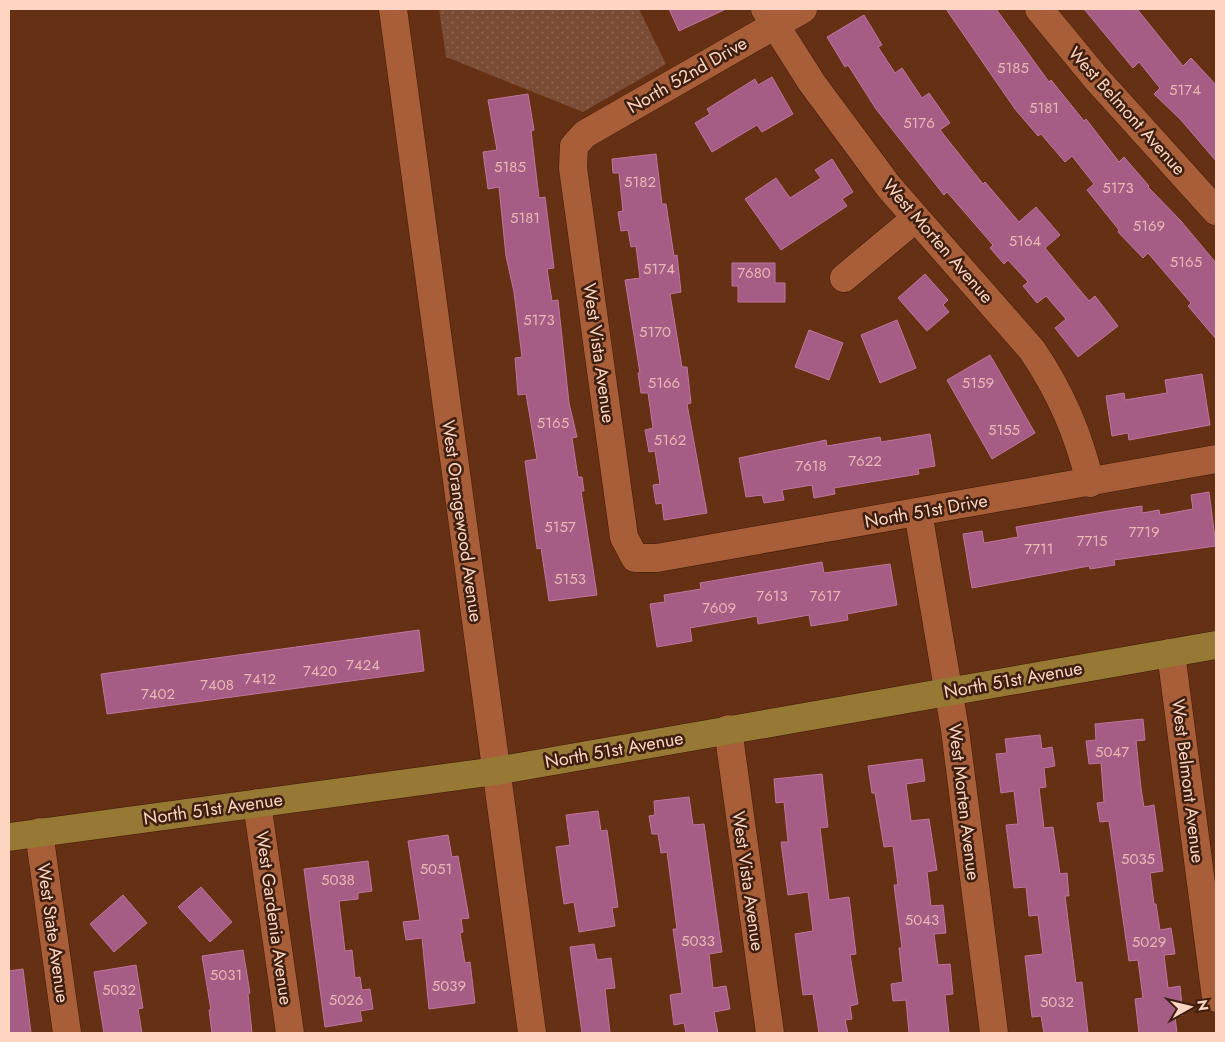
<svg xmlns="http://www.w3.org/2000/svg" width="1225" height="1042" font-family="Jost,sans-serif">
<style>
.park{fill:url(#park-dots)}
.building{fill:#a55c85;stroke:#c1759e}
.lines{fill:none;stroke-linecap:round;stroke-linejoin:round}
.minor-casing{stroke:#411c07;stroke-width:29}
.major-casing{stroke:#411c07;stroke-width:29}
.minor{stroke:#a75e39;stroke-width:28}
.major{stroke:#977835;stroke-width:28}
.labels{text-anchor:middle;stroke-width:5;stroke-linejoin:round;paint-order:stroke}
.number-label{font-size:15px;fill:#e8b7b2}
.street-label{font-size:18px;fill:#fed5c1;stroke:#3d1e0f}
</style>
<defs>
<pattern id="park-dots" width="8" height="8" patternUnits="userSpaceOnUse" patternTransform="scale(1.25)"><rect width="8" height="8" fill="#7a4c35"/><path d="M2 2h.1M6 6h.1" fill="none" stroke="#8e6550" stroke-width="1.8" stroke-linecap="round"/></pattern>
</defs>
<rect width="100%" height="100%" fill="#653013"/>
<!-- park -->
<polygon class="park" points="439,9 639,9 666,64 583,112 446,57"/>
<!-- building -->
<g class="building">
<polygon points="669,9 726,9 679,31"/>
<polygon points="946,9 996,9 1049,82 1051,80 1084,121 1086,119 1119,162 1124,157 1149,186 1148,187 1181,221 1216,263 1216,339 1188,306 1191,303 1148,253 1143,258 1118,232 1119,230 1087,190 1094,184 1072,156 1065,162 1041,134 1038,136 1015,109"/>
<polygon points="1084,9 1137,9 1183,66 1191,58 1216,85 1216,161 1181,120 1154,94 1160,88 1139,62 1133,68"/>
<polygon points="864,15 882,45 878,47 895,73 902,68 922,98 929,93 950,123 940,130 983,184 985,182 1019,222 1036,207 1060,235 1045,248 1089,301 1095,296 1118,326 1078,357 1055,328 1066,319 1046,296 1037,303 1023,286 1028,282 1008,260 1004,264 990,248 993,245 947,192 944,195 876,109 848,65 845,67 827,37"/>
<polygon points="772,77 793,114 762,132 757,125 712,152 695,123 710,114 707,109 755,79 758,85"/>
<polygon points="528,94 534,130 531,131 539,198 545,197 554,268 547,269 552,301 558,300 569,403 577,437 572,438 578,477 582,477 584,491 581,491 597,595 549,601 541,548 537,549 525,461 537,459 526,394 518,395 515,358 522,357 514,292 506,256 499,187 488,189 483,152 497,150 488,100"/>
<polygon points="656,154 662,204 666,204 674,256 677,255 681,292 670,294 682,367 687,367 691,403 687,404 707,513 664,520 662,503 656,504 653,485 660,484 655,451 649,452 645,430 653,428 648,393 641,393 638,373 640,373 625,280 640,278 636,246 631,247 628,230 621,231 618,212 623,211 619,173 613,173 612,159"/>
<polygon points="832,159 853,192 842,199 847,206 781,250 745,199 776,178 790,198 821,178 815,170"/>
<polygon points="732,263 775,263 775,283 785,283 785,302 738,302 738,286 732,286"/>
<polygon points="925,274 948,300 943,305 949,312 927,331 898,298"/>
<polygon points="897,320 916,368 880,383 861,335"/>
<polygon points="809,330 843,343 829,380 795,367"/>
<polygon points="990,355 1035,433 992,459 947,380"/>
<polygon points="1202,374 1210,425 1129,440 1128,433 1112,436 1106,396 1124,393 1125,400 1167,393 1165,380"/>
<polygon points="930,434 935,466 918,469 919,474 834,488 835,494 814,498 812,485 782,490 784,500 764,503 762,495 746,497 739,458 826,440 827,446 880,437 881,442"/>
<polygon points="1209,492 1216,546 1114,560 1115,565 1090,569 1089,566 972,588 963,534 982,531 984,543 1018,537 1016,527 1109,511 1142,506 1142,513 1159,510 1160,515 1193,509 1191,495"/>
<polygon points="822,562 824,573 890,564 897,605 847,614 848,620 811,626 809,615 758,624 757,616 690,628 692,641 657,647 650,604 665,602 664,595 701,589 700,583"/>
<polygon points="419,630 424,671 107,714 101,674"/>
<polygon points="1143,719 1145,740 1136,741 1141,788 1144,807 1154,805 1163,871 1150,873 1154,904 1156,904 1160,930 1171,928 1175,954 1164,955 1168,988 1180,986 1183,1015 1175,1016 1177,1033 1139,1033 1135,999 1143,998 1138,960 1129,961 1109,821 1100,822 1097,803 1104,802 1101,763 1089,764 1086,741 1096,740 1095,724"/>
<polygon points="1040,735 1042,749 1052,747 1055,766 1044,768 1046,787 1039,788 1044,828 1053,827 1060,874 1067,873 1069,896 1065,896 1076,983 1082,982 1088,1033 1044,1033 1041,1016 1032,1017 1025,956 1043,954 1038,915 1029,916 1026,887 1014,888 1006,825 1018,824 1014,791 1001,793 996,754 1007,753 1005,739"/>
<polygon points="922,759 925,781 906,784 911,821 929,819 937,870 927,872 931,906 943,905 946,933 934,934 938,965 950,964 953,994 945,995 949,1033 909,1033 906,1000 893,1001 891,984 903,982 899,948 902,948 894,885 898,885 893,846 884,847 875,793 872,793 868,766"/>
<polygon points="822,774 828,827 820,828 829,900 849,897 856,954 850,955 858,1004 850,1006 852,1019 845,1020 848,1033 819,1033 813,994 803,995 795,934 813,931 808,892 788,895 781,842 788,842 784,802 776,803 774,779"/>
<polygon points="689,797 693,825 704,824 722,952 709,954 713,988 726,986 730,1009 714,1012 718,1033 686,1033 684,1023 674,1025 670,995 682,993 673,929 677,929 667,852 661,853 658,834 652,834 649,816 655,815 654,801"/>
<polygon points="598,811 601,831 607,830 618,907 612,908 615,926 579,932 574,902 564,904 556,847 570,845 566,815"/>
<polygon points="448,835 452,857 458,856 469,918 461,919 463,932 460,933 465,963 470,962 475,1003 429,1009 422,938 406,940 403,922 420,920 408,841"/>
<polygon points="368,861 372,891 358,893 358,899 339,901 345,951 352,950 355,978 360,977 362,990 370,989 373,1009 360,1011 362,1021 325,1027 304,869"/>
<polygon points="201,887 232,922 210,942 178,907"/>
<polygon points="123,895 147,923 114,952 90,924"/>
<polygon points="594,944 597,960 611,958 615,988 605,989 610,1033 582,1033 570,947"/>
<polygon points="243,950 250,993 248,994 252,1033 212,1033 209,1010 211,1010 202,956"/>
<polygon points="136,965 143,1008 138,1009 142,1033 104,1033 94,972"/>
<polygon points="23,969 31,1033 9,1033 9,971"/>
</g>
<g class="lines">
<!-- minor casing -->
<g class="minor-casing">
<g id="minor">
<polyline points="393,9 532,1033"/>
<path d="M765 9 812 83 889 187 1032 350C1060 391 1079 434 1090 483"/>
<polyline points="803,9 585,134 574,146 573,168 624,537 635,558 657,558 1216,459"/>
<polyline points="1039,9 1095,77 1216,211"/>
<polyline points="844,278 916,218"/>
<polyline points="918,512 955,730 994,1033"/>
<polyline points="1171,653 1216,998"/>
<polyline points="728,729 770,1033"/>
<polyline points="257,803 290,1033"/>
<polyline points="39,832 67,1033"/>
</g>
</g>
<!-- major casing -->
<g class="major-casing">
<polyline id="major" points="9,837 496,771 1216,645"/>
</g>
<!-- minor -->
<use href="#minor" class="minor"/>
<!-- major -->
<use href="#major" class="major"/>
</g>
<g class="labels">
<!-- number labels -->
<g class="number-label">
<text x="1013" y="73">5185</text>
<text x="1185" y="95">5174</text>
<text x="1044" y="113">5181</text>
<text x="919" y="128">5176</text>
<text x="510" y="172">5185</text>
<text x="640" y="187">5182</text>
<text x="1118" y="193">5173</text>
<text x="525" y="223">5181</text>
<text x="1149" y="231">5169</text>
<text x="1025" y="246">5164</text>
<text x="1186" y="267">5165</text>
<text x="659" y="274">5174</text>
<text x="754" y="278">7680</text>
<text x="539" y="325">5173</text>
<text x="655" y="337">5170</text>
<text x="664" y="388">5166</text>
<text x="978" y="388">5159</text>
<text x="553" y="428">5165</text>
<text x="1004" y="435">5155</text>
<text x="670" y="445">5162</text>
<text x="865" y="466">7622</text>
<text x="811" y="471">7618</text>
<text x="560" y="532">5157</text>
<text x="1144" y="537">7719</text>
<text x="1092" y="546">7715</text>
<text x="1039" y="554">7711</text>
<text x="570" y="584">5153</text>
<text x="772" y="601">7613</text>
<text x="825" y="601">7617</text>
<text x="719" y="613">7609</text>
<text x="363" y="670">7424</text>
<text x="320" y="676">7420</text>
<text x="260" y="684">7412</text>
<text x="217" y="690">7408</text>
<text x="158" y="699">7402</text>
<text x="1112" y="757">5047</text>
<text x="1138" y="864">5035</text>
<text x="436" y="874">5051</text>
<text x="338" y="885">5038</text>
<text x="922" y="925">5043</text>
<text x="698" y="946">5033</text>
<text x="1149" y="947">5029</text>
<text x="226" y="980">5031</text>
<text x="449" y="991">5039</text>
<text x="119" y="995">5032</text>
<text x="346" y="1005">5026</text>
<text x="1057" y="1007">5032</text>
</g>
<!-- street labels -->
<g class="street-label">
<text transform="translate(687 75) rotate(-30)" y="6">North 52nd Drive</text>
<text transform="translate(1127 111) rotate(48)" y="6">West Belmont Avenue</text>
<text transform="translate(938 241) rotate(49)" y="6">West Morten Avenue</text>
<text transform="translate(599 353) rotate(82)" y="6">West Vista Avenue</text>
<text transform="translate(926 511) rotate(-10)" y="6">North 51st Drive</text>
<text transform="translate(462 521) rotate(82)" y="6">West Orangewood Avenue</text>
<text transform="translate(1013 680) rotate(-10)" y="6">North 51st Avenue</text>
<text transform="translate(614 750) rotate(-10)" y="6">North 51st Avenue</text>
<text transform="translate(1188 781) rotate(83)" y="6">West Belmont Avenue</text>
<text transform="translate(964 802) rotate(83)" y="6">West Morten Avenue</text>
<text transform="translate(213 809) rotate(-8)" y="6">North 51st Avenue</text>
<text transform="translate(748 881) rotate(82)" y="6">West Vista Avenue</text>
<text transform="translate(274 918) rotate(82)" y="6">West Gardenia Avenue</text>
<text transform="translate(53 933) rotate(82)" y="6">West State Avenue</text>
</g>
</g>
<!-- border -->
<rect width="1225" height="1042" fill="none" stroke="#fed5c1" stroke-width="20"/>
<!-- north arrow -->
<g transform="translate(1190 1007) rotate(82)" stroke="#3d1e0f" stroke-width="4" paint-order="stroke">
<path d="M0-4L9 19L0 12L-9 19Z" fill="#fed5c1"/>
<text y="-8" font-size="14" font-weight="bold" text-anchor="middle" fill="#fed5c1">N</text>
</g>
</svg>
